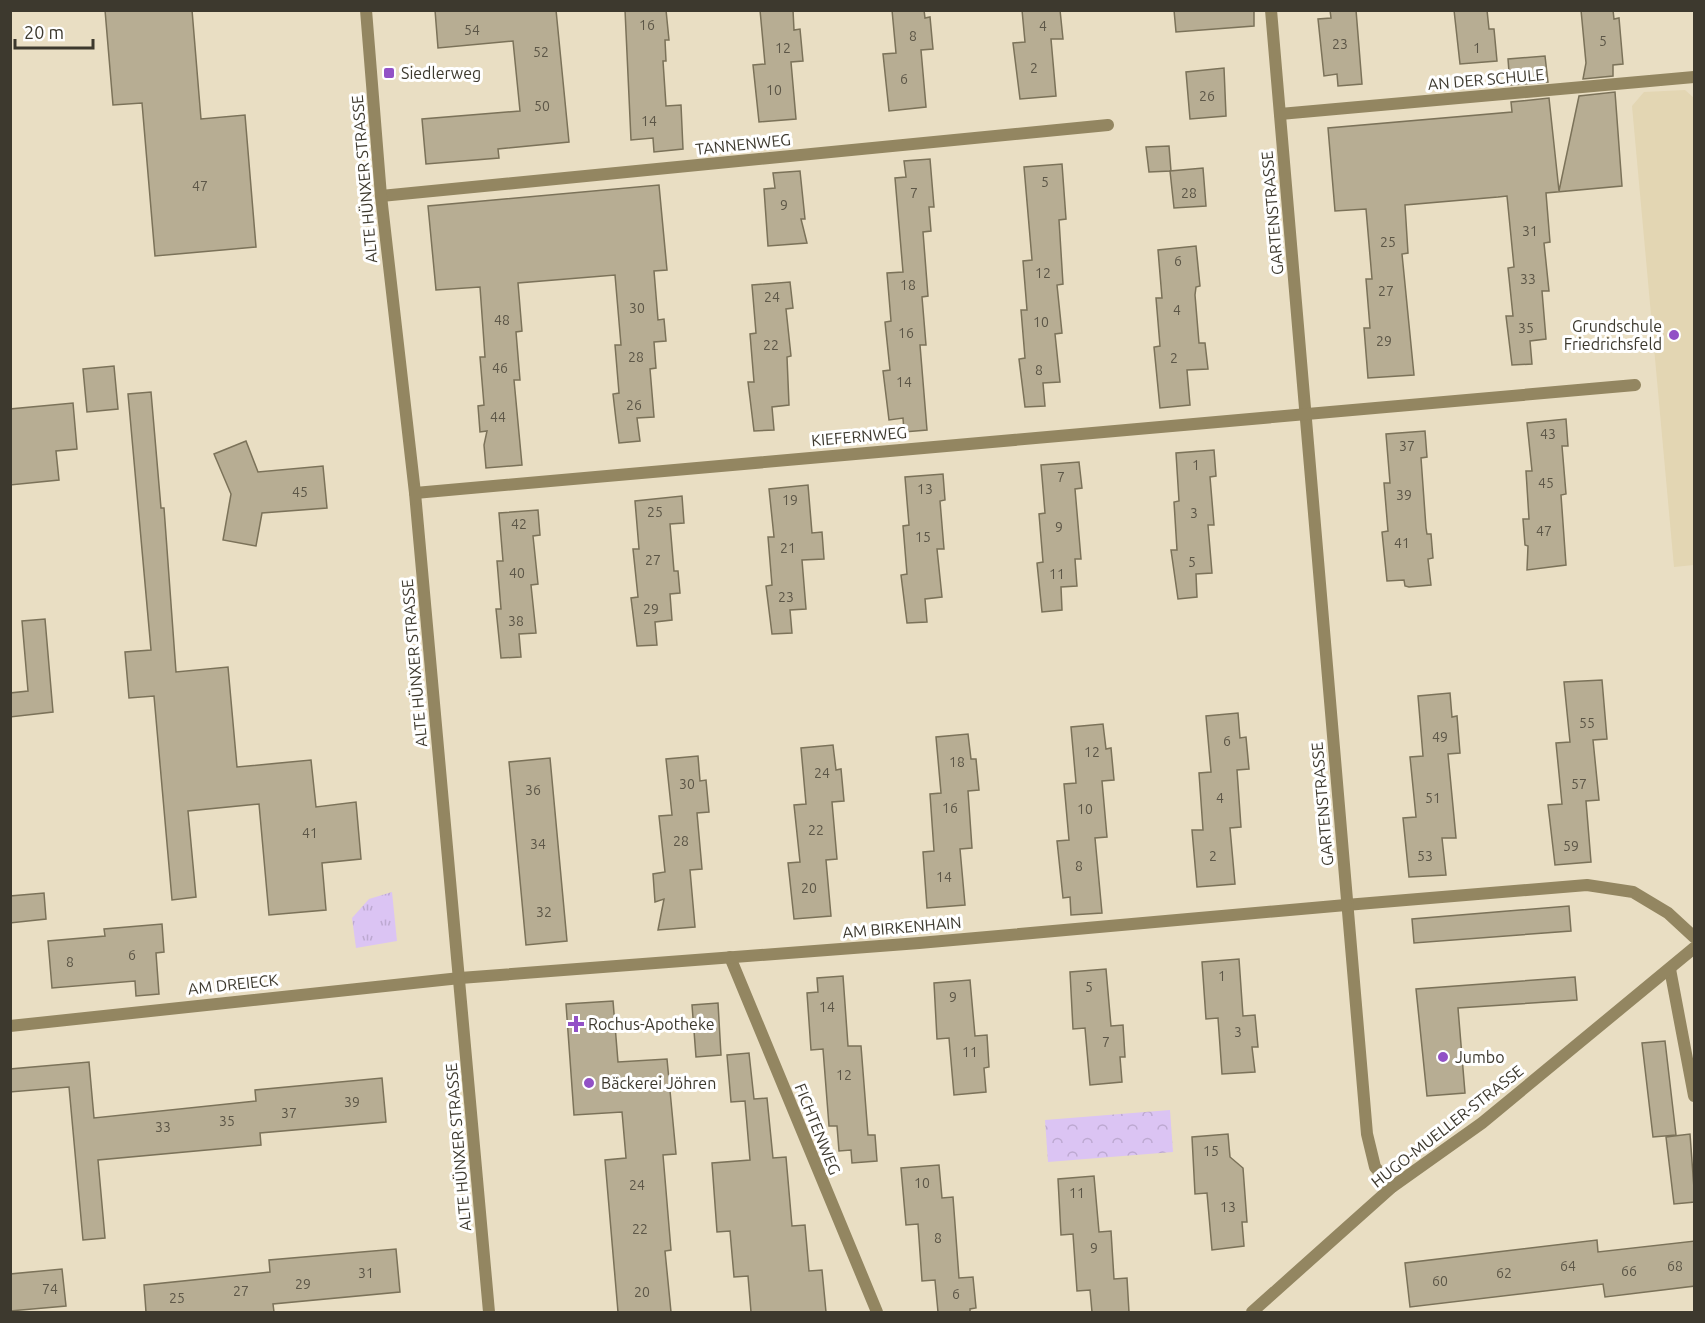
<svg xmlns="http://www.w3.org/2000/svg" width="1705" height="1323" font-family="Ubuntu,sans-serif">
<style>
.built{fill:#e3d6b3}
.grass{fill:url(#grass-tufts)}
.forest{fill:url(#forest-crowns)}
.building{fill:#b7ad93;stroke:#7b7259;stroke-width:1.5}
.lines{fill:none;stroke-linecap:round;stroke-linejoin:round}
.service{stroke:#938661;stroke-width:12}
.minor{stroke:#938661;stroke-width:12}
.tertiary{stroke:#938661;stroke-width:12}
.poi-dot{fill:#9251c6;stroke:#fff;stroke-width:2}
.labels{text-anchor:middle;stroke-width:6;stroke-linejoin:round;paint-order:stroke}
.number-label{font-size:14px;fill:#5c5647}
.poi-label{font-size:16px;fill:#3d392e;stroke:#fff;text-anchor:start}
.street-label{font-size:16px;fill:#3d392e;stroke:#fff}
</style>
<defs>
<pattern id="grass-tufts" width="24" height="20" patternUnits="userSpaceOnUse" patternTransform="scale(1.5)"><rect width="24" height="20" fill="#dbc4f3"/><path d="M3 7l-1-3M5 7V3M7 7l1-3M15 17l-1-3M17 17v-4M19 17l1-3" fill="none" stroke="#bda9d1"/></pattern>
<pattern id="forest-crowns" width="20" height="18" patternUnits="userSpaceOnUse" patternTransform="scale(1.5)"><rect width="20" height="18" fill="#dbc4f3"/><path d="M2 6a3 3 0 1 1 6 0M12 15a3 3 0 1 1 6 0" fill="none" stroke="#bda9d1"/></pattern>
</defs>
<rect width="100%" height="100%" fill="#e9dec3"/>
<!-- built -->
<polygon class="built" points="1685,90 1694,98 1694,565 1674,567 1632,106 1644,92"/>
<!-- grass -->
<polygon class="grass" points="392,892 397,941 356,948 352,918 369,899"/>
<!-- forest -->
<polygon class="forest" points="1170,1110 1173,1152 1048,1162 1045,1120"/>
<!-- building -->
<g class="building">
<polygon points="105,10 192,10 201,119 245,115 256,247 155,256 142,103 113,105"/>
<polygon points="435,10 556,10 569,142 498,149 499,158 426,164 422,119 520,111 513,41 438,48"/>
<polygon points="625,10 666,10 669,40 665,40 666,61 663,61 666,106 681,105 683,149 654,152 653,138 631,140"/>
<polygon points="760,10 793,10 794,30 800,29 803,61 791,62 796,119 759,122 753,65 765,64"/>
<polygon points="892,10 924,10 925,18 930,17 933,49 921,50 926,107 889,111 883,54 896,53"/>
<polygon points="1022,10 1060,10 1063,39 1051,39 1056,96 1020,99 1013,43 1025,42"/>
<polygon points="1174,10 1254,10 1254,26 1176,32"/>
<polygon points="1330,10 1356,10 1362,84 1338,86 1337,74 1324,76 1318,19 1331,18"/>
<polygon points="1454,10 1487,10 1489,29 1494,29 1497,61 1460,64"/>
<polygon points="1581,10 1613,10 1614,19 1619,18 1623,64 1613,65 1613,76 1583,79 1586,63"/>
<polygon points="1545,56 1548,82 1510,85 1508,59"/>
<polygon points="1224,68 1226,116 1190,119 1186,72"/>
<polygon points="1615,92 1622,186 1546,193 1550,242 1544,243 1549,291 1542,291 1546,339 1530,341 1532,364 1512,365 1506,316 1513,316 1508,268 1514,267 1507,196 1498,197 1405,205 1408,253 1402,254 1414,375 1368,378 1364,328 1370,328 1366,279 1372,279 1366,209 1335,211 1328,128 1512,112 1511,102 1549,98 1559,191 1579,96"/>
<polygon points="1169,146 1171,171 1149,172 1146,147"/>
<polygon points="930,159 934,207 929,207 931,231 923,232 928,296 922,297 926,345 920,345 927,430 904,432 903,418 889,420 883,371 890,370 885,322 891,321 887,273 903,272 895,178 906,177 904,161"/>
<polygon points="1062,164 1066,219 1059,220 1063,284 1057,285 1062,333 1055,334 1060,382 1043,383 1045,406 1025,407 1019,359 1025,358 1021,310 1027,310 1023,261 1032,260 1024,167"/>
<polygon points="1203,168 1206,206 1174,208 1170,171"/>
<polygon points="800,171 805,219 801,219 807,243 768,246 764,189 775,188 773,173"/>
<polygon points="659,185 667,270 654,271 658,320 664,319 666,341 654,342 656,368 650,369 654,417 637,418 640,441 619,443 616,420 613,394 619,393 615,345 621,345 615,275 518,283 522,331 516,332 520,380 514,380 522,465 486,468 484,445 487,431 480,432 478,406 484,405 480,357 485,357 480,287 436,290 428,206"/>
<polygon points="1196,246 1200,286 1196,287 1195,295 1199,343 1205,343 1208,369 1187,370 1190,405 1160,408 1154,347 1160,346 1156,298 1162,298 1158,250"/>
<polygon points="790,282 793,308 786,309 791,356 787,357 789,405 772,407 774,430 754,431 748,382 754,382 750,334 756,333 752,285"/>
<polygon points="114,366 118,409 87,412 83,369"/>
<polygon points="151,392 161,508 164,508 176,672 228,667 237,767 311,760 316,807 356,802 361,859 322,863 326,910 269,915 259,804 188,811 196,897 172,900 154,696 129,698 125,652 151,650 128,394"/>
<polygon points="73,403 77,449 56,451 59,480 10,485 10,409"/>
<polygon points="1566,419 1568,446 1562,446 1566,494 1561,495 1566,565 1527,570 1528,546 1525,545 1523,519 1529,519 1526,471 1532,471 1527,423"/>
<polygon points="1425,431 1427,457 1421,458 1426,528 1427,534 1431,534 1433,558 1428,559 1431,585 1409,587 1405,586 1404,580 1387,581 1382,532 1388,531 1384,483 1390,483 1386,434"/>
<polygon points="246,441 258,472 323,466 327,508 262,513 256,546 223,540 231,494 214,454"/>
<polygon points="1214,450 1216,476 1210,477 1214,525 1208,525 1212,573 1196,574 1197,597 1178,599 1171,550 1177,550 1174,502 1179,501 1176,453"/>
<polygon points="1079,462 1082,488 1075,489 1081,559 1075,559 1077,586 1061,587 1062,610 1042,612 1037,563 1043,562 1039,514 1045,513 1041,465"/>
<polygon points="943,474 945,500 940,501 944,549 937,549 942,597 925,599 927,622 907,623 901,575 907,574 903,526 909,525 905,477"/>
<polygon points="808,485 812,533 822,532 824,559 802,560 806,609 790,610 792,633 772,634 766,586 772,585 768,537 774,537 769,489"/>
<polygon points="682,496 684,523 670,524 674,571 678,571 680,593 670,594 672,620 655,622 657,645 637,646 631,598 638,597 633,549 639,549 635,501"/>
<polygon points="538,510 540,535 533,536 538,584 531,585 536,633 519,634 521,657 501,658 496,609 501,609 497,561 503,561 499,513"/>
<polygon points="45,619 53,712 10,717 10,693 28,691 22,621"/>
<polygon points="1602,680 1607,739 1593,740 1599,800 1586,801 1591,862 1555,865 1548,805 1562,804 1556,743 1570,742 1564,682"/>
<polygon points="1450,693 1452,717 1457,716 1460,753 1448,754 1456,838 1442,838 1446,875 1409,877 1403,818 1416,817 1410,757 1423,756 1418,696"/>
<polygon points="1238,713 1240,738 1246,737 1249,769 1237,770 1241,827 1230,828 1235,884 1197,887 1192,830 1203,830 1199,773 1211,772 1206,716"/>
<polygon points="1103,724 1106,749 1111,748 1114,780 1102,781 1107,837 1095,838 1102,913 1071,915 1070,897 1063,898 1057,841 1069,840 1064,784 1076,783 1071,727"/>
<polygon points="968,734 971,759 976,759 979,790 968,791 972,848 960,849 965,905 927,908 923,852 934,851 930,794 941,793 936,737"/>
<polygon points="833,745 836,770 841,769 844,801 832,802 837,859 826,860 831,916 794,919 788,863 800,862 794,805 806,804 801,748"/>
<polygon points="698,756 700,781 706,780 709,812 697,813 702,869 690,870 695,927 658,930 664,899 655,902 653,874 665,872 659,816 672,815 666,759"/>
<polygon points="550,758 567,941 526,945 509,762"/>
<polygon points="44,893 46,919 10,923 10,896"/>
<polygon points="1569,906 1571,931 1414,943 1412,919"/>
<polygon points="162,924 164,952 156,953 159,994 136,996 135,981 52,988 48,941 105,936 104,929"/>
<polygon points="1239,959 1243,1016 1255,1015 1258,1047 1252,1047 1255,1072 1222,1074 1218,1018 1206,1019 1202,962"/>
<polygon points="1106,969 1111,1026 1123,1025 1125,1057 1120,1057 1122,1082 1090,1085 1085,1028 1073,1029 1070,972"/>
<polygon points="843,976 848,1046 861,1046 868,1135 875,1135 877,1161 852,1163 851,1150 839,1151 837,1126 829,1126 823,1049 811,1050 807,993 818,992 817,978"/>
<polygon points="1575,977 1577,1000 1458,1008 1465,1093 1427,1096 1416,989"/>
<polygon points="970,980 975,1036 987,1035 989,1067 984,1068 986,1092 954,1095 949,1038 937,1039 934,983"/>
<polygon points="613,1001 618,1062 667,1059 676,1154 663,1155 671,1250 665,1251 671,1312 618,1312 605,1160 626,1158 622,1112 574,1115 566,1004"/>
<polygon points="718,1003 721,1055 696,1057 692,1005"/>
<polygon points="1665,1041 1676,1135 1653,1137 1642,1043"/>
<polygon points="749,1053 754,1099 767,1098 773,1158 786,1157 792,1226 805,1225 809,1271 822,1270 826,1312 751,1312 748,1276 734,1277 730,1231 717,1232 712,1163 750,1160 745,1101 731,1102 727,1055"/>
<polygon points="89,1062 94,1118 256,1101 255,1090 382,1078 386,1122 260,1133 261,1145 98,1160 105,1238 83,1240 69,1087 10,1092 10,1069"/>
<polygon points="1228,1134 1230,1157 1243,1168 1247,1222 1242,1222 1244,1246 1212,1250 1207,1193 1195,1194 1192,1137"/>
<polygon points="1690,1134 1695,1202 1674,1204 1666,1137"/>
<polygon points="939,1165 942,1198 953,1197 959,1278 973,1277 976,1308 970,1309 970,1312 938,1312 935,1280 922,1281 918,1224 906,1225 901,1168"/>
<polygon points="1094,1176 1099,1232 1111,1231 1114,1279 1127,1278 1129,1312 1092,1312 1090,1290 1077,1291 1073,1234 1061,1235 1058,1179"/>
<polygon points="1597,1240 1598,1252 1695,1241 1695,1286 1605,1297 1603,1284 1410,1307 1405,1263"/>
<polygon points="396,1249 400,1292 273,1304 274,1312 146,1312 144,1285 270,1272 269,1260"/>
<polygon points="62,1269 66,1306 10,1311 10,1274"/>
</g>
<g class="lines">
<!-- service -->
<g class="service">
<polyline points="1346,905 1587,885 1633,892 1668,913 1694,937"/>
<polyline points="1670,969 1694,1096"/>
</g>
<!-- minor -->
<g class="minor">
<polyline points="1271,10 1367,1134 1375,1167 1392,1187"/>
<polyline points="1280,114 1694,77"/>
<polyline points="381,196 1108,125"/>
<polyline points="415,493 1635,385"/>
<polyline points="730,957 877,1312"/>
<polyline points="10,1026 460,978 919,943 1346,905"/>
<polyline points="1252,1312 1392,1187 1482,1123 1694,948"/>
</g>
<!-- tertiary -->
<polyline class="tertiary" points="366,10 381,196 415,493 489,1312"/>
</g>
<!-- markers -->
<g class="poi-dot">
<rect x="383" y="67" width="12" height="12" rx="3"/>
<circle cx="1674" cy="335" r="6"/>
<path d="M573 1015h6v6h6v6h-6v6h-6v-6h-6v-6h6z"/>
<circle cx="1443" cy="1057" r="6"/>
<circle cx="589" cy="1083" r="6"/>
</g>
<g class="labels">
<!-- number labels -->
<g class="number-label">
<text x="647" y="30">16</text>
<text x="1043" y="31">4</text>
<text x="472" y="35">54</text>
<text x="913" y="41">8</text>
<text x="1603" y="46">5</text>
<text x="1340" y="49">23</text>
<text x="783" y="53">12</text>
<text x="1477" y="53">1</text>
<text x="541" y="57">52</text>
<text x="1034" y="73">2</text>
<text x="904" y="84">6</text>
<text x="774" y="95">10</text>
<text x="1207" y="101">26</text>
<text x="542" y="111">50</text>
<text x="649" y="126">14</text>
<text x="1045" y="187">5</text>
<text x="200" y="191">47</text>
<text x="914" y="198">7</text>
<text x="1189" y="198">28</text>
<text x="784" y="210">9</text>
<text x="1530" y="236">31</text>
<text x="1388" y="247">25</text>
<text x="1178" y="266">6</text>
<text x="1043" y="278">12</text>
<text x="1528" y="284">33</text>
<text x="908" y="290">18</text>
<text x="1386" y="296">27</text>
<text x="772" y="302">24</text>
<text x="637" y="313">30</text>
<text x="1177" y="315">4</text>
<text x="502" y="325">48</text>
<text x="1041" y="327">10</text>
<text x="1526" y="333">35</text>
<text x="906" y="338">16</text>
<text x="1384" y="346">29</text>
<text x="771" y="350">22</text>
<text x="636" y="362">28</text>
<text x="1174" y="363">2</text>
<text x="500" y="373">46</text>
<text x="1039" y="375">8</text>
<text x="904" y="387">14</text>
<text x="634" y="410">26</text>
<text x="498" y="422">44</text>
<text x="1548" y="439">43</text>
<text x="1407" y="451">37</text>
<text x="1196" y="470">1</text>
<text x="1061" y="482">7</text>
<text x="1546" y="488">45</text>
<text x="925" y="494">13</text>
<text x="300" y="497">45</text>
<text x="1404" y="500">39</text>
<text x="790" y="505">19</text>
<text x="655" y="517">25</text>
<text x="1194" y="518">3</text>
<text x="519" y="529">42</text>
<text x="1059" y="532">9</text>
<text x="1544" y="536">47</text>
<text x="923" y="542">15</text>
<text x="1402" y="548">41</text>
<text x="788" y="553">21</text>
<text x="653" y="565">27</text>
<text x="1192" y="567">5</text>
<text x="517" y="578">40</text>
<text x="1057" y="579">11</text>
<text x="786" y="602">23</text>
<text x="651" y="614">29</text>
<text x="516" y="626">38</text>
<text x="1587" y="728">55</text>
<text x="1440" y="742">49</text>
<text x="1227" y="746">6</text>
<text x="1092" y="757">12</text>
<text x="957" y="767">18</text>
<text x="822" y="778">24</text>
<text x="687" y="789">30</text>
<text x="1579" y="789">57</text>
<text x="533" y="795">36</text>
<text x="1220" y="803">4</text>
<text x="1433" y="803">51</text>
<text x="950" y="813">16</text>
<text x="1085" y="814">10</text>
<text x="816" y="835">22</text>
<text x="310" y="838">41</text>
<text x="681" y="846">28</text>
<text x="538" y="849">34</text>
<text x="1571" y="851">59</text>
<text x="1213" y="861">2</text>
<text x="1425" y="861">53</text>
<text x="1079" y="871">8</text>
<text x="944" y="882">14</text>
<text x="809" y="893">20</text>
<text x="544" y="917">32</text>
<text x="132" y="960">6</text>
<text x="70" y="967">8</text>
<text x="1222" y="981">1</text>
<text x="1089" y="992">5</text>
<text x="953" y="1002">9</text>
<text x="827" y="1012">14</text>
<text x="1238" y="1037">3</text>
<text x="1106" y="1047">7</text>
<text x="970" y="1057">11</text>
<text x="844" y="1080">12</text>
<text x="352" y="1107">39</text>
<text x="289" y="1118">37</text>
<text x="227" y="1126">35</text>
<text x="163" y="1132">33</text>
<text x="1211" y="1156">15</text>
<text x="922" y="1188">10</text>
<text x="637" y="1190">24</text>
<text x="1077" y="1198">11</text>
<text x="1228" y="1212">13</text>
<text x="640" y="1234">22</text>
<text x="938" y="1243">8</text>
<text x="1094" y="1253">9</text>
<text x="1568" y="1271">64</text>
<text x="1675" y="1271">68</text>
<text x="1629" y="1276">66</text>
<text x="366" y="1278">31</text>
<text x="1504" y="1278">62</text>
<text x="1440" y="1286">60</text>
<text x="303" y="1289">29</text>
<text x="50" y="1294">74</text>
<text x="241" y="1296">27</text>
<text x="642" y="1297">20</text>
<text x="956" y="1299">6</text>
<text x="177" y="1303">25</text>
</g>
<!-- poi labels -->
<g class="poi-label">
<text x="401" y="79">Siedlerweg</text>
<text x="1662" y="332" text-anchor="end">Grundschule<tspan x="1662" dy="18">Friedrichsfeld</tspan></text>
<text x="588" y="1030">Rochus-Apotheke</text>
<text x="1455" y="1063">Jumbo</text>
<text x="601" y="1089">Bäckerei Jöhren</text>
</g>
<!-- street labels -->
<g class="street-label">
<text transform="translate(1486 79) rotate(-5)" y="6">AN DER SCHULE</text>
<text transform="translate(743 144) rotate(-6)" y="6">TANNENWEG</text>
<text transform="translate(364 179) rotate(-95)" y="6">ALTE HÜNXER STRASSE</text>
<text transform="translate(1272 213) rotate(-95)" y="6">GARTENSTRASSE</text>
<text transform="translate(859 436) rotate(-5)" y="6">KIEFERNWEG</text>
<text transform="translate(414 663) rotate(-95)" y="6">ALTE HÜNXER STRASSE</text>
<text transform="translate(1322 804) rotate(-95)" y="6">GARTENSTRASSE</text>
<text transform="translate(902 927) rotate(-5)" y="6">AM BIRKENHAIN</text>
<text transform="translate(233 984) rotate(-6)" y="6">AM DREIECK</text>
<text transform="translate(1447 1126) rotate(-38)" y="6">HUGO-MUELLER-STRASSE</text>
<text transform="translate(818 1129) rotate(68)" y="6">FICHTENWEG</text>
<text transform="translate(458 1147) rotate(-95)" y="6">ALTE HÜNXER STRASSE</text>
</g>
</g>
<!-- border -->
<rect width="1705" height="1323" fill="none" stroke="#3d392e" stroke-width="24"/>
<!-- scale -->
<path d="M15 39v9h78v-9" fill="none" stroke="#3d392e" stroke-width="3"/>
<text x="24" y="39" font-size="18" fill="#3d392e" stroke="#ffffff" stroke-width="4.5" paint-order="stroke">20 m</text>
</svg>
